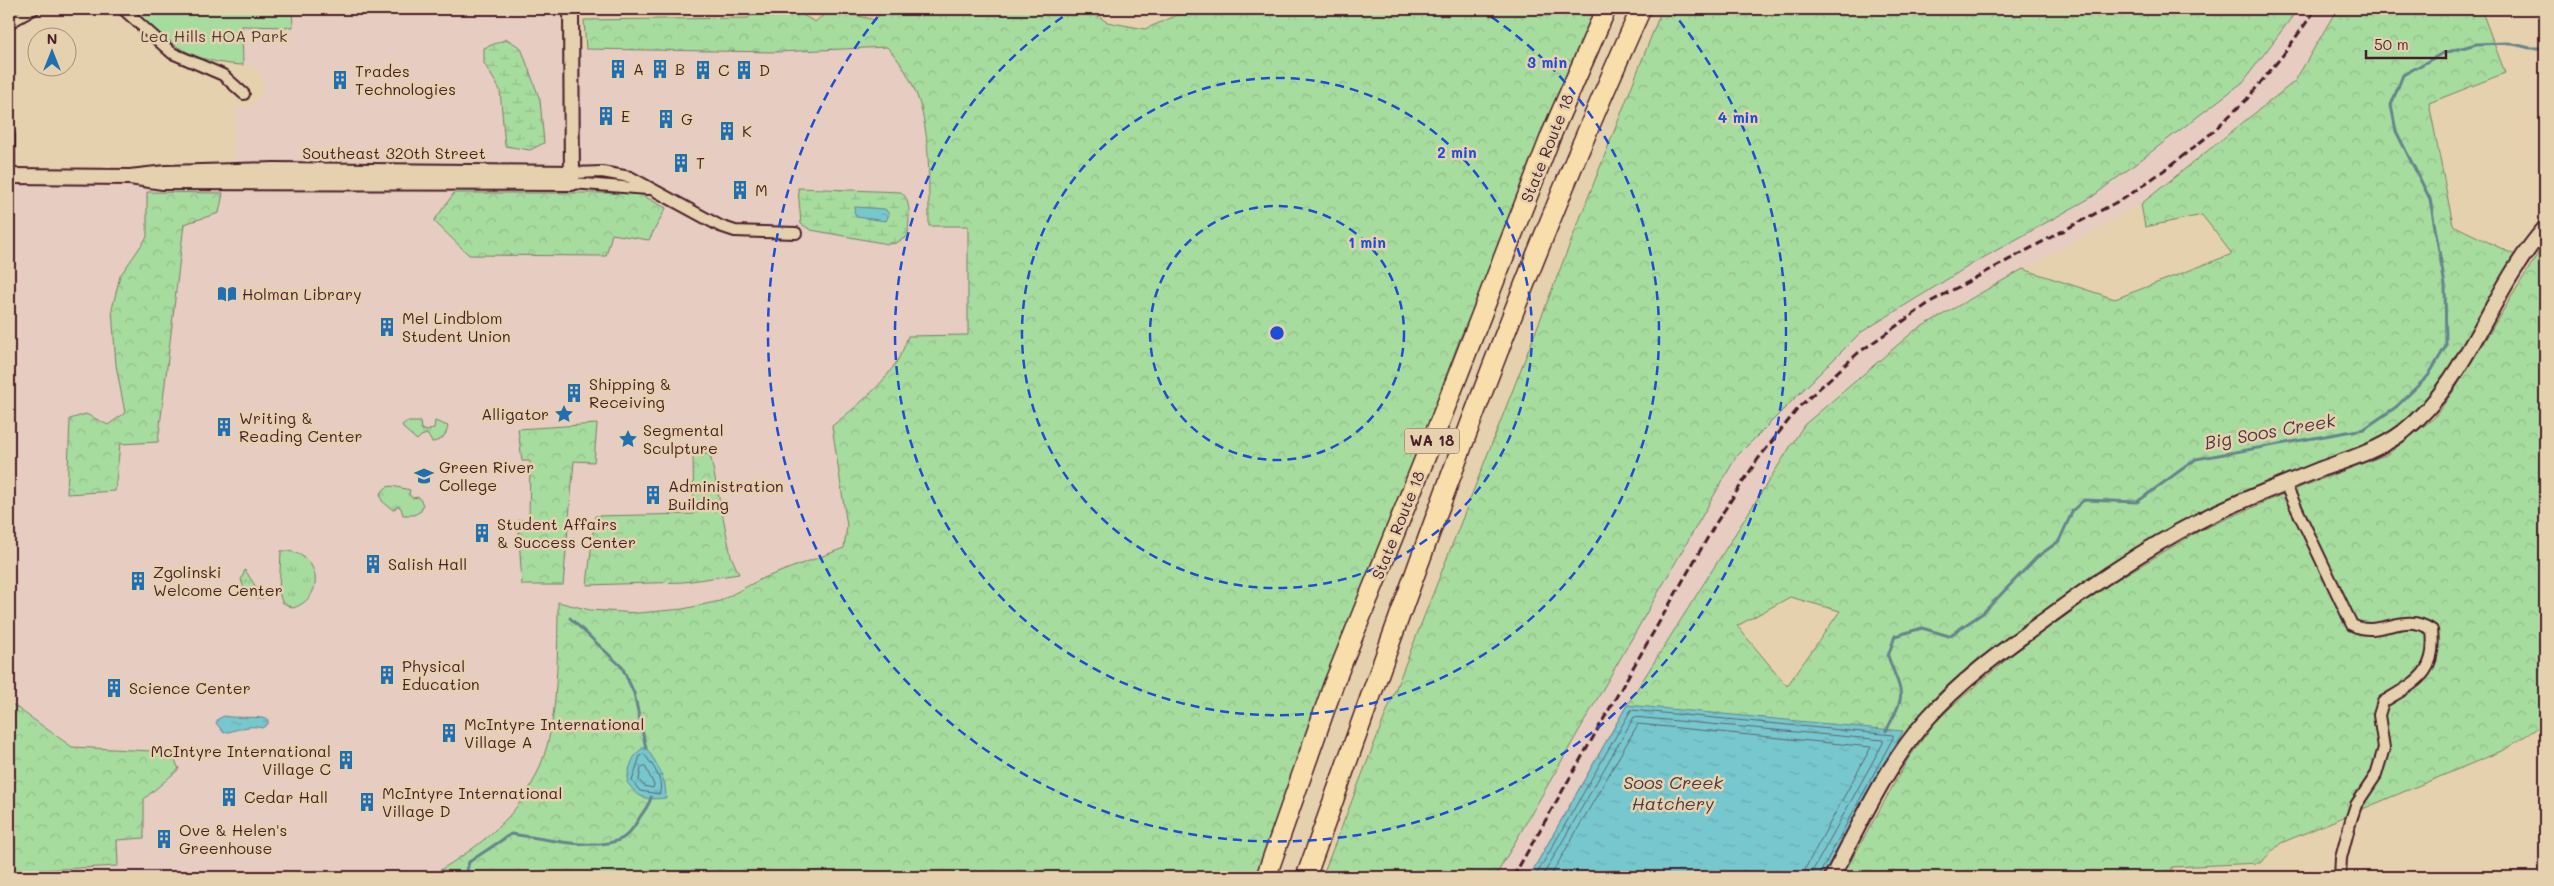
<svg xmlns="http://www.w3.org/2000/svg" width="2554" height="886" font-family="Mali,sans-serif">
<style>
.built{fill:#e6ccc1}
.grass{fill:url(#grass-tufts);stroke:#787e65}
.forest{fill:url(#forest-crowns);stroke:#787e65;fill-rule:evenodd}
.wetland{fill:url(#wetland-marsh);stroke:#787e65}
.park{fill:#a7dc9f;stroke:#787e65}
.water{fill:url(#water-ripples);stroke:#65848d}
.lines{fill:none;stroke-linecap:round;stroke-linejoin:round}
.shore{stroke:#5c636c;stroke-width:1}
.stream{stroke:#65848d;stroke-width:3}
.street-casing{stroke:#4a1f2b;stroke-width:14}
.secondary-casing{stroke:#4a1f2b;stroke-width:18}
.highway-casing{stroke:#4a1f2b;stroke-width:22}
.street{stroke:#e6d1af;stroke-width:10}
.secondary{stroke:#e6d1af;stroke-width:14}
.highway{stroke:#f8deab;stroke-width:19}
.rail{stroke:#4a1f2b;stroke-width:3;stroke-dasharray:8 4;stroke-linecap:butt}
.ring{fill:none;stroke:#1d4ed8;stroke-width:2.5;stroke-dasharray:9 6}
.labels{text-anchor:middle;stroke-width:5;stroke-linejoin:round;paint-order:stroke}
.shield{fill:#e6d1af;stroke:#795453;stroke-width:1}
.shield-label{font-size:15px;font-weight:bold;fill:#4a1f2b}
.park-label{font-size:16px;fill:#583b3c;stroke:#e6d1af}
.poi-label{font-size:16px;fill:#4a1f2b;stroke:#e6d1af;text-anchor:start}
.street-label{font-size:16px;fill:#4a1f2b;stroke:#e6d1af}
.water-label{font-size:18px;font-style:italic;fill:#513843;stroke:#e6d1af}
.centre{fill:#1d4ed8;stroke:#e6d1af;stroke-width:2.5}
.ring-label{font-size:15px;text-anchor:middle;font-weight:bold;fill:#1d4ed8;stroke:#e6d1af;stroke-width:5;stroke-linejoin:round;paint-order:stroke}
</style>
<defs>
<pattern id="grass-tufts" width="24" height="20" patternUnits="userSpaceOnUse" patternTransform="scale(1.25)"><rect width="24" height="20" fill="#a7dc9f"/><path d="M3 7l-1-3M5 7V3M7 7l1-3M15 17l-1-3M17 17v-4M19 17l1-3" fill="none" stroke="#91bc89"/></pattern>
<pattern id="forest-crowns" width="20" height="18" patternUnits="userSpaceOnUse" patternTransform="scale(1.25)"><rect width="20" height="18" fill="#a7dc9f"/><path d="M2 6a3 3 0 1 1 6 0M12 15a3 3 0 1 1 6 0" fill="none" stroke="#91bc89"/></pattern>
<pattern id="wetland-marsh" width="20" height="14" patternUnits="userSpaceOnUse" patternTransform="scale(1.25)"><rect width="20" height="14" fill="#a7dc9f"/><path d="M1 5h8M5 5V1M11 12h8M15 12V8" fill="none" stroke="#91bc89"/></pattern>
<pattern id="water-ripples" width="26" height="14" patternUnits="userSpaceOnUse" patternTransform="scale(1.25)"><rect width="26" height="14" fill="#77c8ce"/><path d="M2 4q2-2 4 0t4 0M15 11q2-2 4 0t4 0" fill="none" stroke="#68abb1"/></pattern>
</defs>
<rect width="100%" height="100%" fill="#e6d1af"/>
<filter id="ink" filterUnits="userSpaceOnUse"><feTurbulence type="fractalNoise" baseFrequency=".02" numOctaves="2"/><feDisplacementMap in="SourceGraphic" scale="10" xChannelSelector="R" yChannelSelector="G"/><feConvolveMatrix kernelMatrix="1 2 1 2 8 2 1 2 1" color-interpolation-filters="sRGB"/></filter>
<g filter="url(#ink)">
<!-- built -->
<g class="built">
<polygon points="292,9 561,9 561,48 886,47 901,62 912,80 920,102 925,127 928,165 929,226 968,226 968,336 908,336 894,365 877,386 858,405 832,426 847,526 844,548 773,581 761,579 720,601 683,609 638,613 590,610 558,602 555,708 546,752 539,773 524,801 508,818 482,842 442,869 428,877 9,877 9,874 41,870 117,866 116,840 144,838 144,799 171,752 72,747 9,702 9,180 227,191 233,162 236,109 253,105 262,94 264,85 260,72 252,66 243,65 242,26 293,27"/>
<polygon points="2298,9 2337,9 2295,81 2141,204 1914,331 1627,705 1529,877 1496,877 1736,457 1860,333 1972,264 2243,82"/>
</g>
<!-- grass -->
<g class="grass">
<path d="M435 421 448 426C446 436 442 441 432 442L427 434 421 436 417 440 403 428 402 425 406 422H420L421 429 427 431 434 428Z"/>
<polygon points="392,486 410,490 409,494 412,498 419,497 423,505 421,511 414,515 403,515 401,508 398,506 393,510 382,501 380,493 387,487"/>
<path d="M281 551C319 549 329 596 293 608L282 602 279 592Z"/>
<polygon points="245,570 263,598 257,598 246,593 241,580"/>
</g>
<!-- forest -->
<g class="forest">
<path d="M757 9H792L815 22 830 9 875 20 883 9H1087L1107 22 1145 29 1187 11 1221 13 1222 9H1611L1460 338 1262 877H428C558 804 557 738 558 602L590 610 638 613 683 609 720 601 761 579 844 548 847 526 832 426C862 402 897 375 908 336L968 335V226H929C928 161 935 98 887 47L776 52 586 49 584 20 748 18Z"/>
<polygon points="1662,9 2298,9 2243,82 2092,197 1972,264 1860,333 1736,457 1495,877 1322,877"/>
<path d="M2337 9H2481L2505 73 2429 103 2453 225 2517 256 2441 380 2422 407 2380 440 2282 477 2194 516 2102 570 2003 642 1942 694 1921 715 1894 750 1847 833 1761 793 1529 877 1627 705 1804 425 1914 331 2023 269 2115 299 2232 254 2202 215 2145 227 2141 204 2295 81ZM1790 597 1840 611 1787 686 1737 626Z"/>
<polygon points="147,192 223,193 219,213 184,224 158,442 120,444 115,491 67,494 70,419 86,414 108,425 125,413 116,365 112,309 120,276 147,237"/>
<polygon points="454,193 638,193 666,208 649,240 612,234 606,256 469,255 434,221"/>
<polygon points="2545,242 2545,723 2504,750 2281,843 2260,863 2172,867 2172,877 1842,877 1908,759 1933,725 1953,705 2013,654 2111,583 2201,530 2288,492 2388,454 2434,418 2455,389"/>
<polygon points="597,424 594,462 574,461 563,585 522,585 518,520 529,521 530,461 522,461 518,429"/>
<polygon points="693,454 710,454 731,556 739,574 684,582 587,585 595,516 694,514"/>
<polygon points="9,702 72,747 171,752 179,769 144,799 144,838 117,840 118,866 41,870 9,874"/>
</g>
<!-- wetland -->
<g class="wetland">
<polygon points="507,39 521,48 540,100 544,143 530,150 505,146 500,90 484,63 484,48"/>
<path d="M798 188 901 192C913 202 908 222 908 236L896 243 888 244 811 230 801 224Z"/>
</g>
<!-- park -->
<path class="park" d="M133 9H292L293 27 242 26 243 65C194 63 166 44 133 9Z"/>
<!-- water -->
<g class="water">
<polygon points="855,207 885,209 889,214 886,221 856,217 854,212"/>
<polygon points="1627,705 1903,731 1822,877 1529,877"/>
<path d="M224 716C236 719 260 715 268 720V724L262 728C249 724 238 730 224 733L216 723 218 719Z"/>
<path d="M645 746C657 764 666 776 666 798 645 800 639 799 627 782 629 767 632 755 645 746Z"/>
</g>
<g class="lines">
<!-- shore -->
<g class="shore">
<path d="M644 754C652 764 665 781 659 794L640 791 632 781 640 756Z"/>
<polygon points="645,766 654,785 653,788 644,786 639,780 641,768"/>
<polyline points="1535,877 1631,710 1893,735 1893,738 1818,877"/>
<polyline points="1542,877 1634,717 1883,740 1883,743 1813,870 1812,877"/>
<polyline points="1550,877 1638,724 1871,747 1806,867 1804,877"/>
</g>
<!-- stream -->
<g class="stream">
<polyline points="570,618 622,667 634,693 646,748"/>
<path d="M1886 731C1908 691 1902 696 1888 656L1895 636 1922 628 1949 636 1983 613 2037 557 2059 541 2073 510 2084 500 2137 502 2196 459 2364 429 2396 407 2428 376 2446 346 2445 285 2430 199 2396 131 2391 105 2403 75 2441 54 2476 44 2509 43 2530 48H2545"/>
<path d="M465 877 469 862 511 834C538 837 599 853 623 838 631 833 635 825 640 817 644 811 650 804 651 797"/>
</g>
<!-- street casing -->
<g class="street-casing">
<g id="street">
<polyline points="123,9 172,53 223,75 244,94"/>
<polyline points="9,23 34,9"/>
<polyline points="9,135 9,176"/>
<polyline points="573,173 602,172 630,177 720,226 735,231 796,233"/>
<polyline points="572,183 648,189"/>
<path d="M2285 484 2352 625C2381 639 2403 610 2432 630 2437 674 2417 681 2383 702L2379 715 2384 748 2376 775 2356 805 2351 820 2341 858 2340 877"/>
</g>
</g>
<!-- secondary casing -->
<g class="secondary-casing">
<g id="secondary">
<polyline points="9,176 130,177 166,173 275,170 573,173"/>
<polyline points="130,177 163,182 572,183 571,9"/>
<path d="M1832 877C1860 824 1887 764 1927 719 1959 682 2002 651 2042 622 2091 586 2142 550 2197 522 2237 501 2280 486 2321 469 2350 459 2379 450 2403 432 2469 380 2490 290 2545 228"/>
</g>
</g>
<!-- highway casing -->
<g class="highway-casing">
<g id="highway">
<polyline points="1266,877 1334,683 1442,416 1552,133 1606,9"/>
<path d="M1306 877C1410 586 1513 291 1641 9"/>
</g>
</g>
<!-- street -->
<use href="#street" class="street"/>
<!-- secondary -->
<use href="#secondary" class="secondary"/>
<!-- highway -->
<use href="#highway" class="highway"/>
<!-- rail -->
<polyline class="rail" points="1513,877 1716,523 1758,459 1800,406 1858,353 1932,301 2128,196 2170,166 2208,136 2247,99 2283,55 2316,9"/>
</g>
</g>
<!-- distance rings -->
<g class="ring">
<circle cx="1277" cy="333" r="127"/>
<circle cx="1277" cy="333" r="255"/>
<path d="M1479 9A382 382 0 1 1 1075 9"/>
<path d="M1670 9A509 509 0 1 1 884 9"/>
</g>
<!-- icons -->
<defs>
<g id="building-bare" transform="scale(1.5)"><path d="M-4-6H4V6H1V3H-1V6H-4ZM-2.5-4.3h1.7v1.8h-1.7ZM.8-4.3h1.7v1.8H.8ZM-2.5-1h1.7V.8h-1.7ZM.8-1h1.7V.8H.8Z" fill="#1f6fb2" stroke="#e6d1af" stroke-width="2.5" paint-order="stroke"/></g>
<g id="library-bare" transform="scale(1.5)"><path d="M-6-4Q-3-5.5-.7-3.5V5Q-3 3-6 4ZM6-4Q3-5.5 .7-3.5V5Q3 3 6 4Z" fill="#1f6fb2" stroke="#e6d1af" stroke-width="2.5" paint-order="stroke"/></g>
<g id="sight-bare" transform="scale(1.5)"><path d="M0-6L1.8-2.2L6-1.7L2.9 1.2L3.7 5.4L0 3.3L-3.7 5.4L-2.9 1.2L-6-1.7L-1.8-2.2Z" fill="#1f6fb2" stroke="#e6d1af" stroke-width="2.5" paint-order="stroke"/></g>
<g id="university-bare" transform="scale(1.5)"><path d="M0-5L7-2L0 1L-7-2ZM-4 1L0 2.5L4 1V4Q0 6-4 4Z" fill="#1f6fb2" stroke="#e6d1af" stroke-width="2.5" paint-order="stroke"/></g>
</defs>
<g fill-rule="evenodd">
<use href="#building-bare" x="618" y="69"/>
<use href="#building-bare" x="660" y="69"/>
<use href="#building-bare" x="703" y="70"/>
<use href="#building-bare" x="744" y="70"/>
<use href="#building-bare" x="340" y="80"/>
<use href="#building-bare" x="606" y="116"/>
<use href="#building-bare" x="666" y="119"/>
<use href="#building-bare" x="727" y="131"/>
<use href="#building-bare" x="681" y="163"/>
<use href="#building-bare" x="740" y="190"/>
<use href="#library-bare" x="227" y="294"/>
<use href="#building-bare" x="387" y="327"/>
<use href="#building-bare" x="574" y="393"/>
<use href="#sight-bare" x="564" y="414"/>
<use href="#building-bare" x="224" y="427"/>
<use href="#sight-bare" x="628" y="439"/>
<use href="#university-bare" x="424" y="476"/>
<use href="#building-bare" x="653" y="495"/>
<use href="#building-bare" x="482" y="533"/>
<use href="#building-bare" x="373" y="564"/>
<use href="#building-bare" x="138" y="581"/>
<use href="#building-bare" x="387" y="675"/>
<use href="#building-bare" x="114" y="688"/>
<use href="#building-bare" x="449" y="733"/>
<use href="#building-bare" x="346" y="760"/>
<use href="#building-bare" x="229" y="797"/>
<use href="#building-bare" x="367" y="802"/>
<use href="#building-bare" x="164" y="839"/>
</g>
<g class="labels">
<!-- shield labels -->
<rect class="shield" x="1404.5" y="428.5" width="55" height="25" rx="4"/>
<g class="shield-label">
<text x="1432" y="446">WA 18</text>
</g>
<!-- park labels -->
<g class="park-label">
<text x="214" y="42">Lea Hills HOA Park</text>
</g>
<!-- poi labels -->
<g class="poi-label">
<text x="633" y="75">A</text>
<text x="675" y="75">B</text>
<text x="718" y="76">C</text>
<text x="759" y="76">D</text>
<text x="355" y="77">Trades<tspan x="355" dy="18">Technologies</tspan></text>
<text x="621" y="122">E</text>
<text x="681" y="125">G</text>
<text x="742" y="137">K</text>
<text x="696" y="169">T</text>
<text x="755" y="196">M</text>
<text x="242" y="300">Holman Library</text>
<text x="402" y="324">Mel Lindblom<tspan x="402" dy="18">Student Union</tspan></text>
<text x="589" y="390">Shipping &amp;<tspan x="589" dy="18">Receiving</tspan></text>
<text x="549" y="420" text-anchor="end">Alligator</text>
<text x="239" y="424">Writing &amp;<tspan x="239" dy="18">Reading Center</tspan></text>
<text x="643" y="436">Segmental<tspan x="643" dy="18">Sculpture</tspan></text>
<text x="439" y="473">Green River<tspan x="439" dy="18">College</tspan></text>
<text x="668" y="492">Administration<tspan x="668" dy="18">Building</tspan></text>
<text x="497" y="530">Student Affairs<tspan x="497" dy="18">&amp; Success Center</tspan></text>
<text x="388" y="570">Salish Hall</text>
<text x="153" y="578">Zgolinski<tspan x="153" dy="18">Welcome Center</tspan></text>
<text x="402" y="672">Physical<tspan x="402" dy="18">Education</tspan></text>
<text x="129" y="694">Science Center</text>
<text x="464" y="730">McIntyre International<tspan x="464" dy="18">Village A</tspan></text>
<text x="331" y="757" text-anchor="end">McIntyre International<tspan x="331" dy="18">Village C</tspan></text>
<text x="382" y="799">McIntyre International<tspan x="382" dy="18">Village D</tspan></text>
<text x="244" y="803">Cedar Hall</text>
<text x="179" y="836">Ove &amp; Helen's<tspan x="179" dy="18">Greenhouse</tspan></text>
</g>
<!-- street labels -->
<g class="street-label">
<text transform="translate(1547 148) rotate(-68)" y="6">State Route 18</text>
<text x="394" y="159">Southeast 320th Street</text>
<text transform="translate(1398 525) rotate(-68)" y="6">State Route 18</text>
</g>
<!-- water labels -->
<g class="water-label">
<text transform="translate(2270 432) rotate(-10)" y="6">Big Soos Creek</text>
<text x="1673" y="789">Soos Creek<tspan x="1673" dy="21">Hatchery</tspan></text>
</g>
</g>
<circle cx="1277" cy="333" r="8" class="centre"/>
<g class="ring-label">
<text x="1547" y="68">3 min</text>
<text x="1738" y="123">4 min</text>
<text x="1457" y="158">2 min</text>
<text x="1367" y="248">1 min</text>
</g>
<!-- margin -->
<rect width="2554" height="886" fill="none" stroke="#e6d1af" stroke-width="30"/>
<rect x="15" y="15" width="2524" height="856" fill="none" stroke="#4a1f2b" stroke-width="2" filter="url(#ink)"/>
<!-- north arrow -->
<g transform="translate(52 52)"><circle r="24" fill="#e6d1af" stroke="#a88a7a"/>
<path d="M0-4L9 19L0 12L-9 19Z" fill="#1f6fb2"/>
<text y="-8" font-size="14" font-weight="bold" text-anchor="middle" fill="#4a1f2b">N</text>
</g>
<!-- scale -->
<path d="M2366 50v8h80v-8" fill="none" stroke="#4a1f2b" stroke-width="2.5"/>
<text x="2374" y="50" font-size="15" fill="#4a1f2b" stroke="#e6d1af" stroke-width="4" paint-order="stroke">50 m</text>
</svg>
